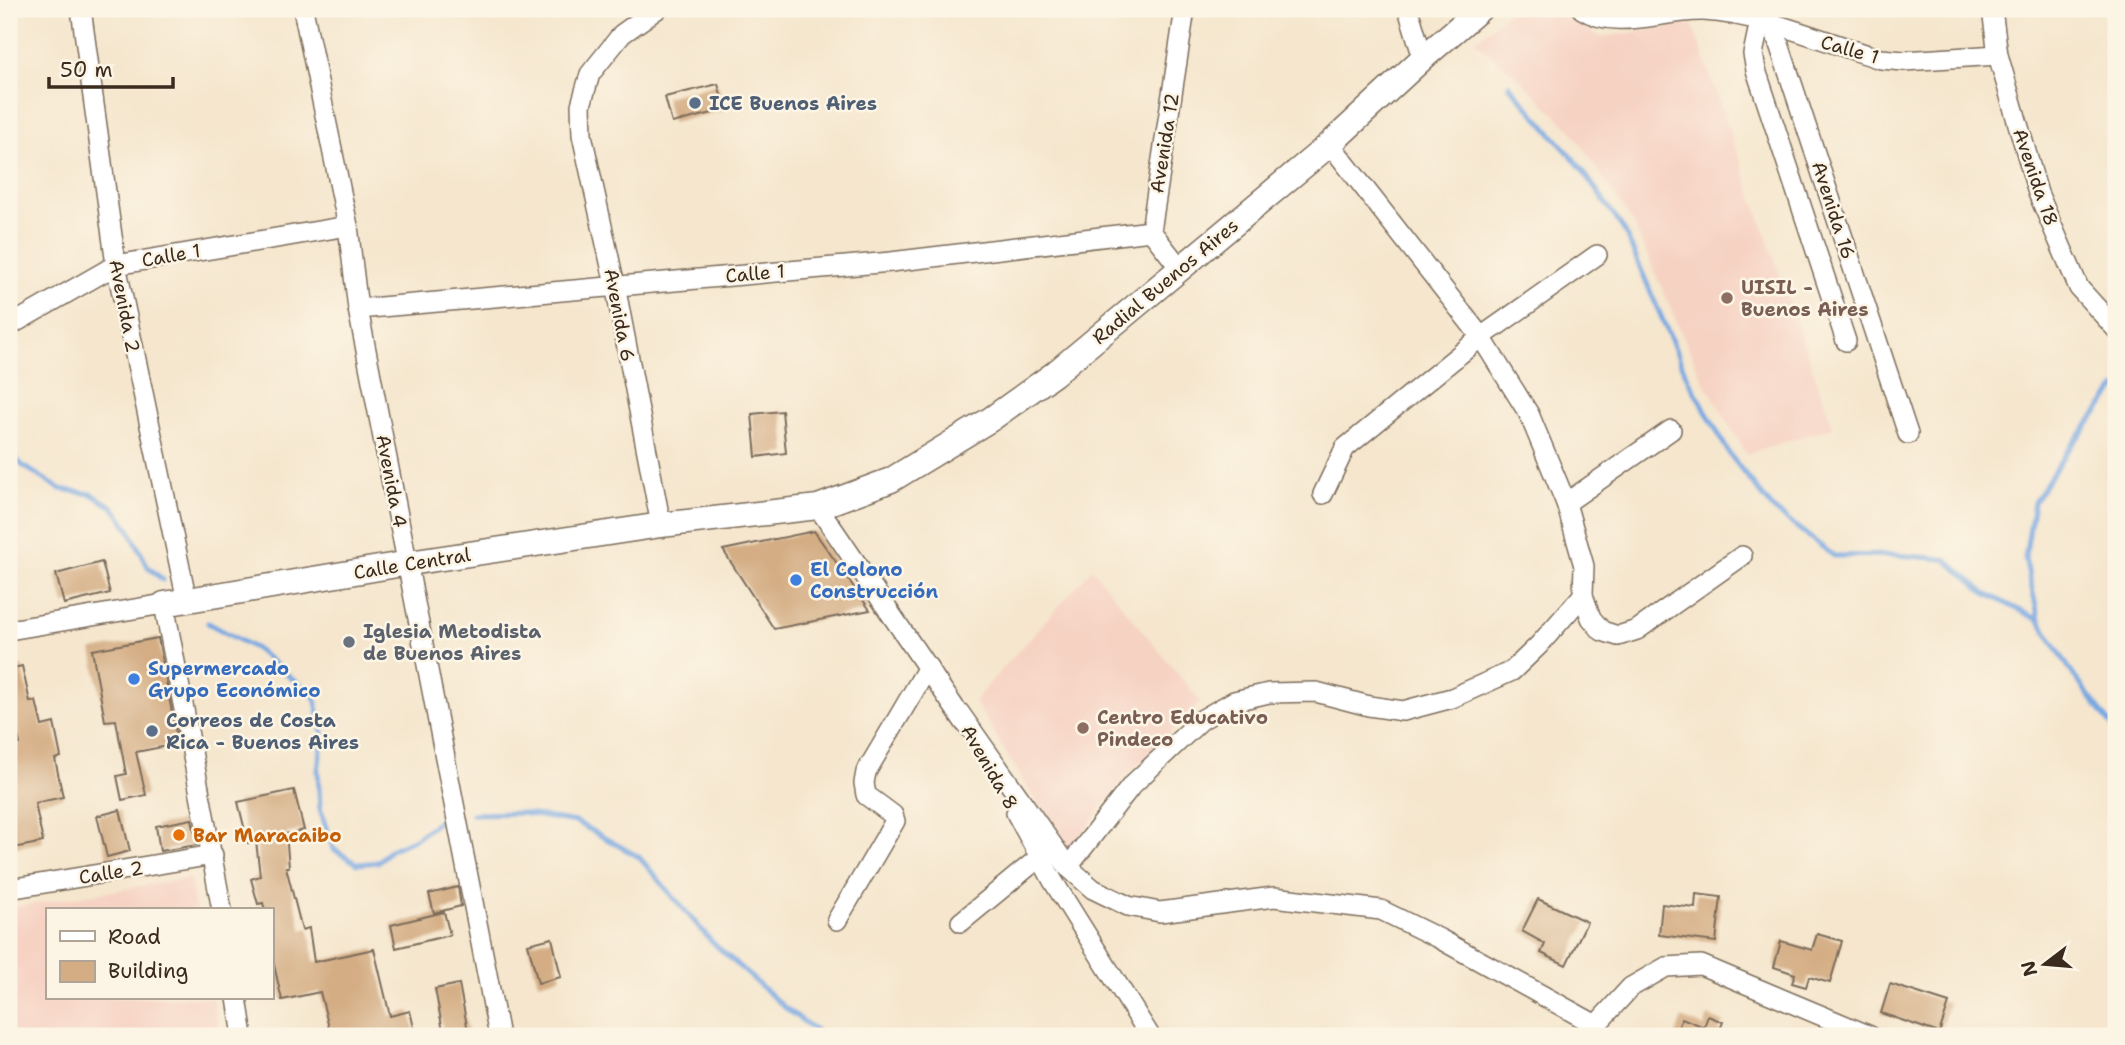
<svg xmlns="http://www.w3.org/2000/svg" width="2125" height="1045" font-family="'Shantell Sans',sans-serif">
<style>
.built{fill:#f6d2c3}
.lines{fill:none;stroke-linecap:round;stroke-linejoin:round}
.stream{stroke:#77a7e1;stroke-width:5}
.building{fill:#d4ad84}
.minor-casing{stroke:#7c6c5b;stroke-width:22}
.major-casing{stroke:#7c6c5b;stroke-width:27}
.minor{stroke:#fff;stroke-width:19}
.major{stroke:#fff;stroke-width:24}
.service-dot{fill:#5c6f8a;stroke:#fcf5e5;stroke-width:2.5}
.education-dot{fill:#8d6e63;stroke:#fcf5e5;stroke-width:2.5}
.shop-dot{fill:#3f7fe0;stroke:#fcf5e5;stroke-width:2.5}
.worship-dot{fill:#6b7280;stroke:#fcf5e5;stroke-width:2.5}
.food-dot{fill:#e8710a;stroke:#fcf5e5;stroke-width:2.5}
.labels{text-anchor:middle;stroke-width:5;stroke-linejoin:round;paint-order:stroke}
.street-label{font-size:19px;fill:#3b2a1e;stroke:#fcf5e5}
.service-label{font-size:19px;font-weight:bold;fill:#4e5e75;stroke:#fcf5e5;text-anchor:start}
.education-label{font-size:19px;font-weight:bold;fill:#785e54;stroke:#fcf5e5;text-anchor:start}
.shop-label{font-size:19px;font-weight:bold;fill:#366cbe;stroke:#fcf5e5;text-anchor:start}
.worship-label{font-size:19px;font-weight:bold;fill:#5b616d;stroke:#fcf5e5;text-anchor:start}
.food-label{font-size:19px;font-weight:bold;fill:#c56008;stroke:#fcf5e5;text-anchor:start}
</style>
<rect width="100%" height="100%" fill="#fcf5e5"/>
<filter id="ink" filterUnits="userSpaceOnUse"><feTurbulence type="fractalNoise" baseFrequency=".0143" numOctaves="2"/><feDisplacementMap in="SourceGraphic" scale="14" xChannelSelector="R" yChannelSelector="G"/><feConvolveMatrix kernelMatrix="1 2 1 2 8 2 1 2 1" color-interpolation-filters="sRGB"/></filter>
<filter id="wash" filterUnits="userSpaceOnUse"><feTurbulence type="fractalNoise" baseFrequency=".00686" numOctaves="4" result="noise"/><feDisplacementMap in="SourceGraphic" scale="28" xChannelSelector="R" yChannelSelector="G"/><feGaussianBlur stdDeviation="1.57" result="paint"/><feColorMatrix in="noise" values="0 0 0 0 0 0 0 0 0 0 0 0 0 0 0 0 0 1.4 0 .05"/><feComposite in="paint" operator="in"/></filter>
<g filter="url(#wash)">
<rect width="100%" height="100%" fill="#f5e6cd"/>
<!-- built -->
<g class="built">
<polygon points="1512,9 1552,9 1601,37 1692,23 1833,427 1746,454 1700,374 1633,223 1572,131 1511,71 1475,41"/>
<polygon points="1092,569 1201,702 1124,779 1071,849 1045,816 974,701"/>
<polygon points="190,878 196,910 47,910 47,998 213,998 220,1036 13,1036 9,1011 9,908"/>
</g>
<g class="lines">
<!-- stream -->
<g class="stream">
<polyline points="1509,85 1578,164 1624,230 1687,377 1730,455 1773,509 1834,556 1896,555 1945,559 1985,593 2039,620"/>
<polyline points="2116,388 2066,453 2034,502 2025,558 2039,620 2074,676 2116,731"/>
<polyline points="9,451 22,465 60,489 91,494 113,507 129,529 148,567 163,580"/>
<polyline points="208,623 256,649 315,697 323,735 318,770 320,809 333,849 358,864 378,862 390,850 415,839 443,818"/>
<polyline points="472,814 521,813 576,822 639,857 712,942 784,1007 823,1036"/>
</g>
</g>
<g id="blocks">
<!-- building -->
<g class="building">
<polygon points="718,84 725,110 672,123 665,97"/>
<polygon points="782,411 786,453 756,457 752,414"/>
<polygon points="814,531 870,610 774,629 723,550"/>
<polygon points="102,562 110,593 64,604 56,574"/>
<polygon points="158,638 178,744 136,752 146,795 122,800 117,776 126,774 116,720 105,721 92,650"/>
<polygon points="22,666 30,702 36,701 42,726 54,723 61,757 55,759 63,797 35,803 43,842 9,849 9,746 20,744 11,703 9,703 9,669"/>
<polygon points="294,790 304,830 286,834 289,867 286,867 302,930 309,928 314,962 374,949 390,1016 410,1011 416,1036 353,1036 330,1032 320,992 282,1000 271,952 271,910 265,910 263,903 258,904 251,879 260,876 256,841 248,843 238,802"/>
<polygon points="120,810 130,851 107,857 97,816"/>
<polygon points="192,819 197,845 160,851 156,826"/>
<polygon points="458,887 461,906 434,913 429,894"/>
<polygon points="1696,894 1721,897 1716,942 1659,935 1662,904 1695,908"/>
<polygon points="1538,899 1587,922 1566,965 1541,953 1545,944 1522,931"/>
<polygon points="444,912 450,935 396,948 391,925"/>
<polygon points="1817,934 1842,941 1830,983 1809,977 1806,987 1792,983 1795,974 1774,967 1781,941 1812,950"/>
<polygon points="552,938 561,977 538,983 528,944"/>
<polygon points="459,984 469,1036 444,1036 435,989"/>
<polygon points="1890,984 1949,1003 1939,1033 1881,1013"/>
<polygon points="1708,1016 1723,1022 1719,1032 1725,1036 1675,1036 1682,1018 1704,1027"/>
</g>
</g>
</g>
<g filter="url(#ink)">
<use href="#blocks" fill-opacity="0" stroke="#7c6c5b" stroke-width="2"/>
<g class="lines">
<!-- minor casing -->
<g class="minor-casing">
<g id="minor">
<polyline points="81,9 116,265 187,601"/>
<polyline points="303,9 348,226 358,309 499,1036"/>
<polyline points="657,9 622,34 590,74 581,105 582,135 615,285 661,525"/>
<polyline points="1408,9 1423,58"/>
<path d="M1582 9C1617 32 1665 9 1704 11 1761 14 1825 42 1881 59L1904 61 1998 55"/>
<polyline points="1992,9 1998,55 2038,193 2079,288 2116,329"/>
<polyline points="1760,21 1753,54 1756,70 1846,341"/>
<polyline points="1773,26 1908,434"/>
<polyline points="1330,144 1481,337 1529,414 1566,503 1584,566 1583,595 1591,618 1602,631 1618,636 1637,630 1742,556"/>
<polyline points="1180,268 1151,231 1185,9"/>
<polyline points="358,309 891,262 1151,231"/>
<polyline points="9,326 116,265 348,226"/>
<polyline points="1323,494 1345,448 1481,337 1597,255"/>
<polyline points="1566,503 1671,430"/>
<polyline points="818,507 965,723"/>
<polyline points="9,630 164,604 222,910"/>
<polyline points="959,712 1068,867 1093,889 1128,906 1160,912 1274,897 1381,910 1440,939 1596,1025"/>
<polyline points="1016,813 1053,881 1150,1036"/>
<polyline points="1068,867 1132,785 1201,720 1234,701 1269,693 1316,692 1369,706 1403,711 1452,698 1512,671 1539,645 1583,595"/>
<polyline points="9,889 213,855"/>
<polyline points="837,920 895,821 893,815 866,795 864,783 866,772 928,667"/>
<polyline points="961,922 1041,856"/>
<polyline points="237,998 243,1036"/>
<polyline points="1595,1035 1596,1025 1631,987 1666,967 1701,965 1870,1036"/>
</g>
</g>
<!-- major casing -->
<g class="major-casing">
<polyline id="major" points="164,604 409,563 661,525 818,507 891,480 991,419 1054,374 1330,144 1423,58 1480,9"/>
</g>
<!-- minor -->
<use href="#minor" class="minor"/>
<!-- major -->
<use href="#major" class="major"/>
</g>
</g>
<!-- markers -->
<g class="service-dot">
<circle cx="695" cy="103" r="7"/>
<circle cx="152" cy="731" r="7"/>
</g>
<g class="education-dot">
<circle cx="1727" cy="298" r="7"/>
<circle cx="1083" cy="728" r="7"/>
</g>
<g class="shop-dot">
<circle cx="796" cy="580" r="7"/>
<circle cx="134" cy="679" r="7"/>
</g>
<circle class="worship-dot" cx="349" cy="642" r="7"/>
<circle class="food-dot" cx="179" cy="835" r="7"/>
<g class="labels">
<!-- street labels -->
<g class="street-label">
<text transform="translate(1850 49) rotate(16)" y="7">Calle 1</text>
<text transform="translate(1164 143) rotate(-81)" y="7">Avenida 12</text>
<text transform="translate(2036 177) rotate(71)" y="7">Avenida 18</text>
<text transform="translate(1834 210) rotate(72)" y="7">Avenida 16</text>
<text transform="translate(171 255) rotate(-10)" y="7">Calle 1</text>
<text transform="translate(755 273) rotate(-5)" y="7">Calle 1</text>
<text transform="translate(1165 281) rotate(-40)" y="7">Radial Buenos Aires</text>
<text transform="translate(125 306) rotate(79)" y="7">Avenida 2</text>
<text transform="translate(620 315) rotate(79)" y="7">Avenida 6</text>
<text transform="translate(392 481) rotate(79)" y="7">Avenida 4</text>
<text transform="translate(412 563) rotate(-9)" y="7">Calle Central</text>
<text transform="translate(990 767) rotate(60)" y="7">Avenida 8</text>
<text transform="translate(111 872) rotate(-9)" y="7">Calle 2</text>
</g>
<!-- service labels -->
<g class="service-label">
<text x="709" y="110">ICE Buenos Aires</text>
<text x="166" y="727">Correos de Costa<tspan x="166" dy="22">Rica - Buenos Aires</tspan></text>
</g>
<!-- education labels -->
<g class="education-label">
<text x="1741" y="294">UISIL -<tspan x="1741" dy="22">Buenos Aires</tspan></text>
<text x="1097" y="724">Centro Educativo<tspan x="1097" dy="22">Pindeco</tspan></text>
</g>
<!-- shop labels -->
<g class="shop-label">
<text x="810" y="576">El Colono<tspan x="810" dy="22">Construcción</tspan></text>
<text x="148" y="675">Supermercado<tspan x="148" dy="22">Grupo Económico</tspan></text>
</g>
<!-- worship labels -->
<g class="worship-label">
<text x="363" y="638">Iglesia Metodista<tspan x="363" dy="22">de Buenos Aires</tspan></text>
</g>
<!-- food labels -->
<g class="food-label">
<text x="193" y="842">Bar Maracaibo</text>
</g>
</g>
<!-- margin -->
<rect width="2125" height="1045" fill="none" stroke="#fcf5e5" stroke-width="35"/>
<!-- legend -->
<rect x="46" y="908" width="228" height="91" fill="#fcf5e5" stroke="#afa495" stroke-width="2"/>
<rect x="60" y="931" width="35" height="10" fill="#ffffff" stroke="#afa495" stroke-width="2"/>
<text x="108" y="944" font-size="21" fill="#3b2a1e">Road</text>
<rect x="60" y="961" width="35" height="21" fill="#d4ad84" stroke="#afa495" stroke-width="2"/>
<text x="108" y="978" font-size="21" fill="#3b2a1e">Building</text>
<!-- north arrow -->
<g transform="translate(2045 964) rotate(254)" stroke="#fcf5e5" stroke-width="5" paint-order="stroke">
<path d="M0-5L12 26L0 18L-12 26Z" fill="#3b2a1e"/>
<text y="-10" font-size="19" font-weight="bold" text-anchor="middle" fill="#3b2a1e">N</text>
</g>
<!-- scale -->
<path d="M49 77v10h124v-10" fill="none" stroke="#3b2a1e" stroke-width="3.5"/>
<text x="60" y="77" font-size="21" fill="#3b2a1e" stroke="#fcf5e5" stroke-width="5" paint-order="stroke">50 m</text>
</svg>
